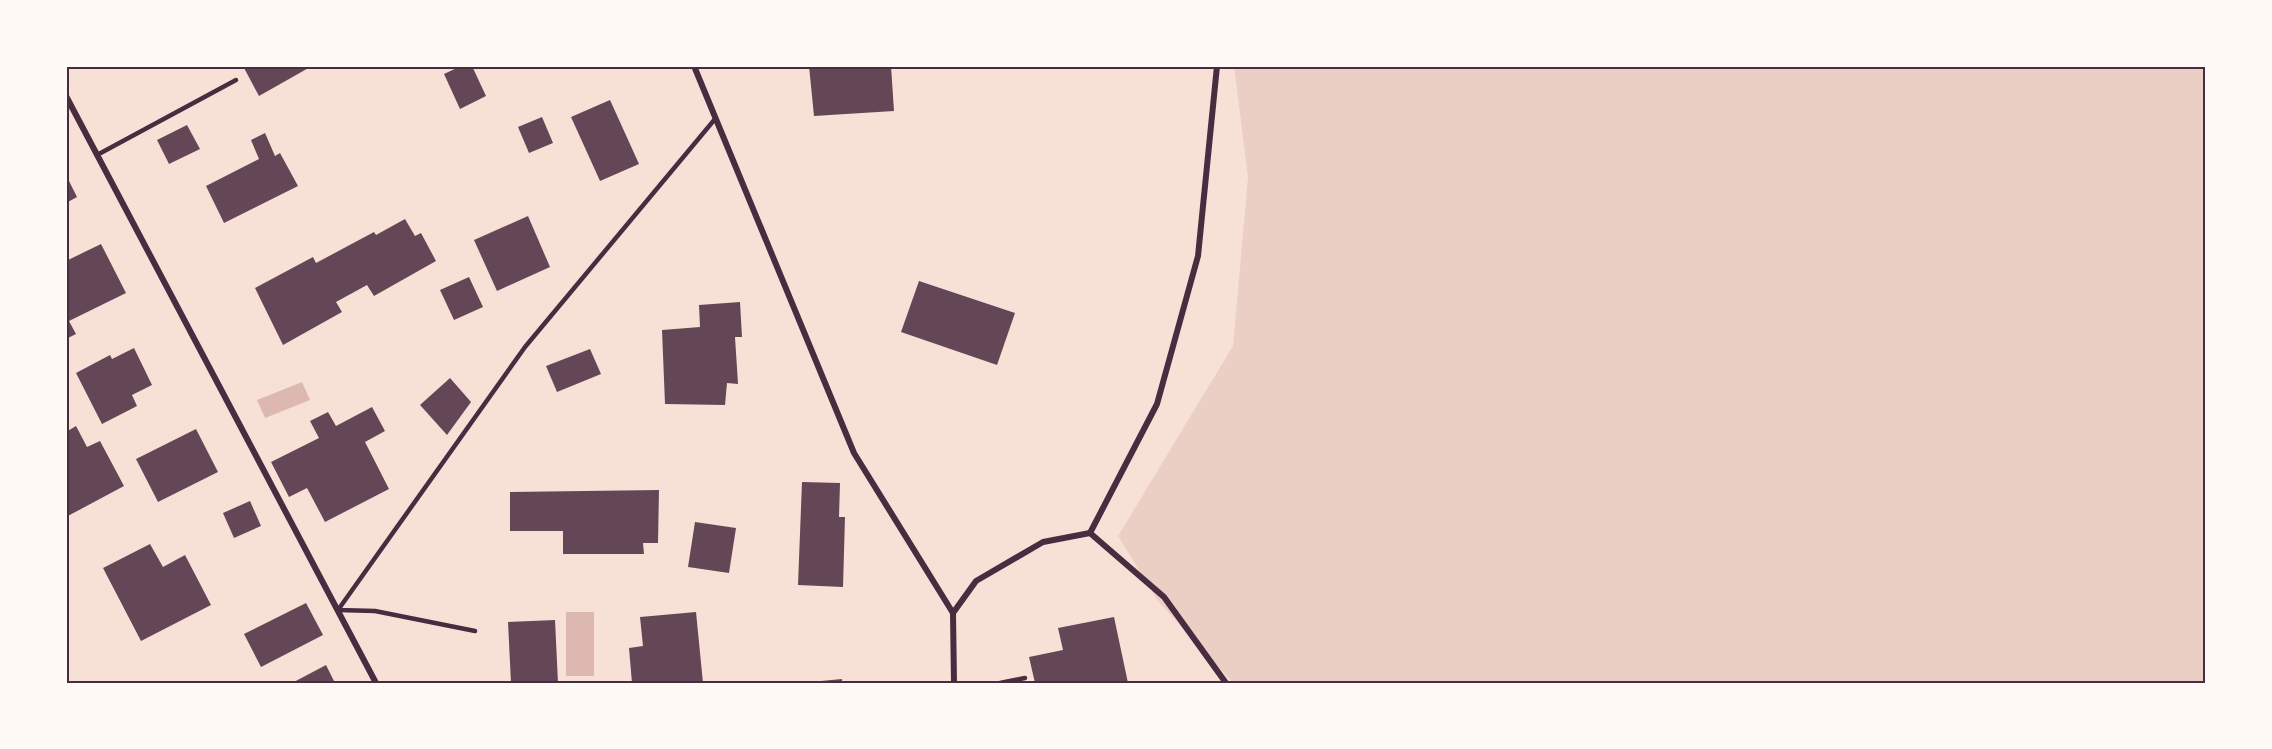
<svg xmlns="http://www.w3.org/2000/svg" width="2272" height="749" font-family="Merriweather,serif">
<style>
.green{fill:#ebcfc5}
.water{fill:#dcb8b0}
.building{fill:#644757}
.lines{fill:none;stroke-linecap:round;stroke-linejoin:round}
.service{stroke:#4a2c40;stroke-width:4.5}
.minor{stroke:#4a2c40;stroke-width:6}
.neatline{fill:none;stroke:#4a2c40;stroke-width:2}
</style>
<rect width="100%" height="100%" fill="#f7e1d7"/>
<!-- green -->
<polygon class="green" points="1234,66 2206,66 2206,683 1233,683 1158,601 1118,536 1233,346 1248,177"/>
<!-- water -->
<g class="water">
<polygon points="302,382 310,400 265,418 257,400"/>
<rect x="566" y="612" width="28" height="64"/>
</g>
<!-- building -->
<g class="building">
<polygon points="243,66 312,66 259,96"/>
<polygon points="461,66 472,66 486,96 460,109 444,74"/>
<polygon points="809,66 891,66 894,111 814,116"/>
<polygon points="610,100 639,164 600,181 571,117"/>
<polygon points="542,117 553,143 529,153 518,127"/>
<polygon points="187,125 200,149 169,164 157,140"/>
<polygon points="265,133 275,156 280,153 298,186 224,223 206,186 259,159 251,140"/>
<polygon points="66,175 77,197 66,203"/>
<polygon points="528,216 550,267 497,291 474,240"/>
<polygon points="405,219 415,236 421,233 436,261 374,296 367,285 336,302 342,312 283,345 255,288 313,257 316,263 374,232 376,235"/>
<polygon points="101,244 126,293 69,321 76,334 66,339 66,261"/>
<polygon points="469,277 483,307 454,320 440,290"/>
<polygon points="919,281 1015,313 997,365 901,332"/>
<polygon points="740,302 742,337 735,337 738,384 727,383 725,405 665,404 662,330 700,327 699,305"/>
<polygon points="134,348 152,385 132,395 137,406 102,424 76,373 110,355 112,359"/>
<polygon points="590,349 601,374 557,392 546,366"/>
<polygon points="450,378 471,402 447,435 420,405"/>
<polygon points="372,407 385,431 365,442 389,489 325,522 307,488 289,497 271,462 319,438 310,421 328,412 336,426"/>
<polygon points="76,426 87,447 100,441 124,486 66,517 66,432"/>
<polygon points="196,429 218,472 158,502 136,459"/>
<polygon points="802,482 840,483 839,517 845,517 843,587 798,585"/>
<polygon points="659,490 658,543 643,543 644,554 563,554 563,531 510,531 510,492"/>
<polygon points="250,501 261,526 234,538 223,513"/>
<polygon points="695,522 736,528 729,573 688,567"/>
<polygon points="150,544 163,567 185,555 211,605 141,641 103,568"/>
<polygon points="306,603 323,635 261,667 244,634"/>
<polygon points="696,612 703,683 632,683 629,648 643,646 640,617"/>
<polygon points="1114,617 1128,683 1035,683 1029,657 1063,650 1058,628"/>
<polygon points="555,620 558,683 511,683 508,622"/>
<polygon points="326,665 335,683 292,683"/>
<polygon points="842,679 842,683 821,683 821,681"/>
</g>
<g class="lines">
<!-- service -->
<g class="service">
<polyline points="97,155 236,80"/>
<polyline points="475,631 375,611 338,610 525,347 715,119"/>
<polyline points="1000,683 1025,678"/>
</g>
<!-- minor -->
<g class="minor">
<polyline points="694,66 854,453 953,613 954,683"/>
<polyline points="66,96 376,683"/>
<polyline points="1090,533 1157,404 1198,256 1217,66"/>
<polyline points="1090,533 1164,597 1226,683"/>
<polyline points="953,613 976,581 1043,542 1090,533"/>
</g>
</g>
<!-- border -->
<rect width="2272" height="749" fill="none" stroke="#fffaf5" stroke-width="135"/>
<rect x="68" y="68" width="2136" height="614" class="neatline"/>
</svg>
